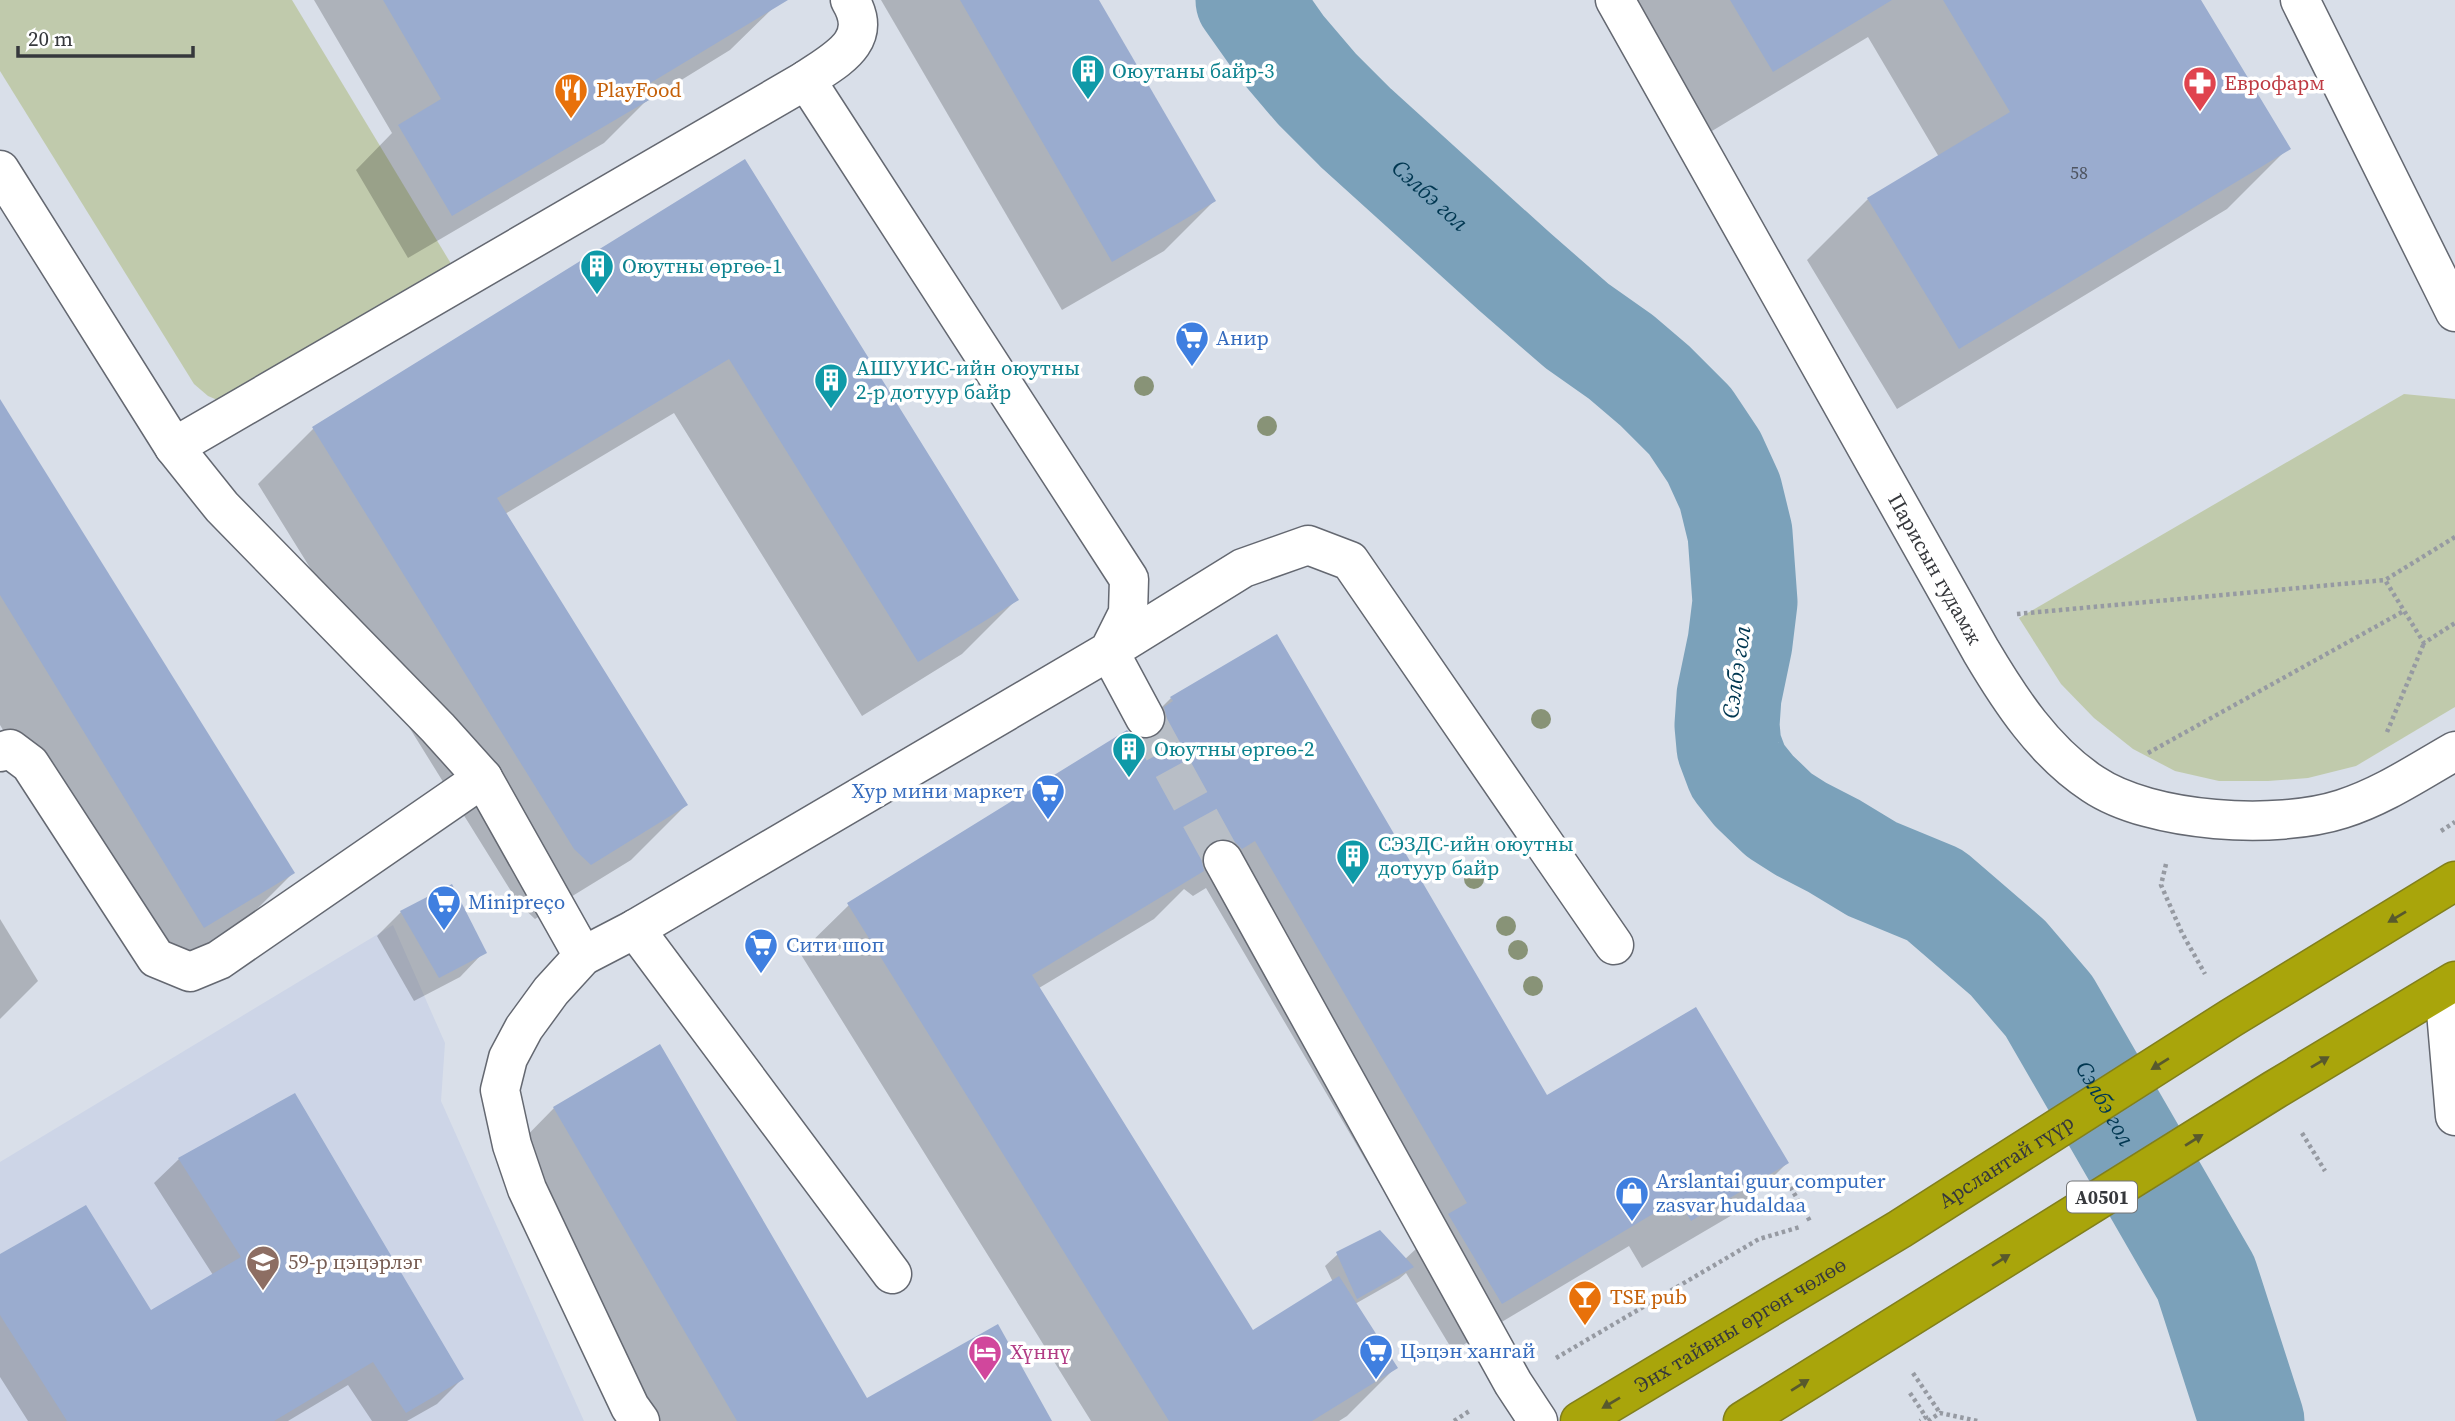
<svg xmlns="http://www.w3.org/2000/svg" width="2455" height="1421" font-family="'Source Serif 4',serif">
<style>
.built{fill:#cdd5e7}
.green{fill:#c0caac}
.shadow{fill:#0003;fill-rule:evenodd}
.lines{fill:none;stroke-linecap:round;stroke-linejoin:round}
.river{stroke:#7ba1ba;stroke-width:105}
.building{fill:#9aaccf}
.minor-tunnel{stroke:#b8bec6;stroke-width:38;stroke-dasharray:38 19;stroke-linecap:butt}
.minor-casing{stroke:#646871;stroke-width:41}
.highway-casing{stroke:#817f1c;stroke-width:41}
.path{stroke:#969aa2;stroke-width:4.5;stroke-dasharray:3.5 3.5;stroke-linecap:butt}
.minor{stroke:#fff;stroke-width:38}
.highway{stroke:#a9a50b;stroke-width:38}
.tree{fill:#889377}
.oneway{fill:#58592d}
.labels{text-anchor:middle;stroke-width:7;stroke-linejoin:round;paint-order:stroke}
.number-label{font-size:18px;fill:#4f5561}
.shield{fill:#fff;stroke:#727476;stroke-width:2}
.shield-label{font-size:19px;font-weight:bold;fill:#36383c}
.culture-label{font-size:21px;fill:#0d838f;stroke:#fff;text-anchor:start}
.health-label{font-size:21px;fill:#be3a42;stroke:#fff;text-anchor:start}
.food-label{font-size:21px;fill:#c56008;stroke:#fff;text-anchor:start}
.shop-label{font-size:21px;fill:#366cbe;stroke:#fff;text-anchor:start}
.street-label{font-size:21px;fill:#36383c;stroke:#fff}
.education-label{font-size:21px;fill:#785e54;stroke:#fff;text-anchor:start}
.hotel-label{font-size:21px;fill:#b23c85;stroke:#fff;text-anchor:start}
.water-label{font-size:23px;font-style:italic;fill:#003751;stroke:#fff}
</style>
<rect width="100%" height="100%" fill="#d9dfe9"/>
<!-- built -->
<polygon class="built" points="393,925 445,1043 441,1101 584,1421 0,1421 0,1162"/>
<!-- green -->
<g class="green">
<polygon points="0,0 292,0 453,267 222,402 208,396 194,384 0,71"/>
<polygon points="2404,394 2455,399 2455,707 2356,766 2308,778 2268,781 2219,781 2175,771 2133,749 2094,718 2061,684 2019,618"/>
</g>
<!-- shadow -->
<g class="shadow">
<polygon points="314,0 769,0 774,7 730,50 644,103 604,143 408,258 356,170 392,133"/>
<polygon points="881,0 1097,0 1214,201 1164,251 1062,310"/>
<polygon points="1633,0 2126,0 2288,148 2227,209 1897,409 1807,260 1868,199 1939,157 1868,37 1712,131"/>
<polygon points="744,161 1017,599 962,654 862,716 674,413 505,514 686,805 631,860 535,919 519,904 258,484 314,428"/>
<polygon points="0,403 293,873 243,923 154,976 0,725"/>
<path d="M1171 698 1547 1098 1787 1163 1739 1211 1642 1268 1629 1246 1453 1351 1406 1273 1399 1279 1355 1304 1395 1368 1347 1416 1339 1421H1091L800 953 849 905 1132 737ZM1206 888 1417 1248 1404 1260 1338 1254 1325 1266 1333 1282 1252 1333 1039 988 1154 919 1184 889 1193 896Z"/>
<polygon points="401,912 484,952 460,977 414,1001 377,936"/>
<polygon points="0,919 38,981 0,1019"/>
<polygon points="295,1096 462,1379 437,1404 407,1421 372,1421 348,1385 288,1421 28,1421 0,1377 0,1256 151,1313 213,1275 154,1183 179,1159"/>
<polygon points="554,1108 867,1401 1050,1421 660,1421 506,1157"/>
</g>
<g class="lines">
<!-- river -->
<path class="river" id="s1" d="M1248 0 1282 48 1317 89 1356 128 1515 272 1577 326 1621 357 1655 386 1690 421 1714 457 1730 492 1740 533 1745 602 1740 643 1729 696 1727 725 1729 747 1738 771 1754 791 1779 815 1801 829 1834 846 1872 869 1935 895 2008 958 2049 1006 2206 1278 2252 1421"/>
</g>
<!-- building -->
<g class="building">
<polygon points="383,0 788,0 642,88 649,100 452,216 398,125 441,99"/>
<polygon points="960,0 1099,0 1216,201 1112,262"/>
<polygon points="1730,0 1892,0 1773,72"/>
<polygon points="1943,0 2201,0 2291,149 1959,349 1867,198 2010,112"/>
<polygon points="745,159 1019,600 918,662 729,359 497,498 688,805 591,865 574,849 312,427"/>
<polygon points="0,399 295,873 204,928 0,595"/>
<polygon points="1277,634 1547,1095 1696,1007 1789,1163 1691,1221 1678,1199 1502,1304 1448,1214 1467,1203 1255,841 1242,849 1235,842 1224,838 1213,841 1205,848 1201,859 1204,871 1032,975 1253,1330 1339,1276 1398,1368 1312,1421 1169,1421 847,903 1127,730 1134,737 1144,740 1156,737 1164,729 1167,718 1164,707 1173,701 1170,697"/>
<polygon points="452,884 487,953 439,978 400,911"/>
<polygon points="660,1044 867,1398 998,1324 1052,1421 737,1421 553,1107"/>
<polygon points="295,1093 464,1379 406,1413 373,1362 274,1421 67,1421 0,1315 0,1254 86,1205 151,1310 241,1257 178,1158"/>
<polygon points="1380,1230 1414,1267 1357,1299 1336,1252"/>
</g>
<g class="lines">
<!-- minor-tunnel -->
<polyline class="minor-tunnel" points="1145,718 1223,860"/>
<!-- minor casing -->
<g class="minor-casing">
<g id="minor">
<path id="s2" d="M1615 0 1981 651C2010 700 2044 752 2093 784 2151 823 2277 830 2342 809 2383 796 2418 772 2455 751"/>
<polyline points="2300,0 2455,312"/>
<polyline points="0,170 174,447 222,507 438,728 483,778 583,956"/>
<polyline points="174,447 806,80"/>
<polyline points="1145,718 1109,651 1243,568 1308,545 1350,561 1614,945"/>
<polyline points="0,752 10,749 30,764 156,958 190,972 219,960 483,778"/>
<polyline points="1223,860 1513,1383 1538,1421"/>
<polyline points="635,929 892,1274"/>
<polyline points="2444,988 2455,1116"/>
<path d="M640 1421 630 1407 527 1189 512 1145 500 1090 508 1058 524 1028 551 991 583 956 635 929 1109 651 1128 613 1129 579 806 80C835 60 875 42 850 0"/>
</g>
</g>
<!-- highway casing -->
<g class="highway-casing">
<g id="highway">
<path id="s3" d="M1580 1421 1900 1229 2231 1018 2455 881"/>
<polyline points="1743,1421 2274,1090 2455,981"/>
</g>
</g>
<!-- path -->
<g class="path">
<polyline points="2455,537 2385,580 2424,643 2455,623"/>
<polyline points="2017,614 2385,580"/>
<polyline points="2387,732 2424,643"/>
<polyline points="2148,753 2404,611"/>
<polyline points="2441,831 2455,822"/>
<polyline points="2166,864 2161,885 2182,933 2205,974"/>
<polyline points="2302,1133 2325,1171"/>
<polyline points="1787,1181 1811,1223"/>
<polyline points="1556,1358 1759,1239 1800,1227"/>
<polyline points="1913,1373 1940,1413"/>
<polyline points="1910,1393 1926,1417 1920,1421"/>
<polyline points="1454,1421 1471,1410"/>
<polyline points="1928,1421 1940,1413 1978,1421"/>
</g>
<!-- minor -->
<use href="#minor" class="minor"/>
<!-- highway -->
<use href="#highway" class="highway"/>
</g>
<!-- trees -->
<g class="tree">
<circle cx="1144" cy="386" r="10"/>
<circle cx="1267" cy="426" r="10"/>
<circle cx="1541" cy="719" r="10"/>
<circle cx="1474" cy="879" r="10"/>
<circle cx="1506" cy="926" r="10"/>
<circle cx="1518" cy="950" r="10"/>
<circle cx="1533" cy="986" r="10"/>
</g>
<!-- one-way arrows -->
<defs><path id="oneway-solid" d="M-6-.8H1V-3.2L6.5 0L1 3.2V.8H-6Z" transform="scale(1.75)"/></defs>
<g class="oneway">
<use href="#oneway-solid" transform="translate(2397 917) rotate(149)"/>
<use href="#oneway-solid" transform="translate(2320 1062) rotate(-31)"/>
<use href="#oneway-solid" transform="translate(2160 1064) rotate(148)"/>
<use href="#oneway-solid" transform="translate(2194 1140) rotate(-32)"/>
<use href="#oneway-solid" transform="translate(2001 1260) rotate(-32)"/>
<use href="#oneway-solid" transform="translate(1800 1385) rotate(-32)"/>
<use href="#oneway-solid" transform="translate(1611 1403) rotate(149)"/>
</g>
<!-- icons -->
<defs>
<g id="building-pin" transform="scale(1.75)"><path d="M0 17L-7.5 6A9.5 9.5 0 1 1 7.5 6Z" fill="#0f9aa8" stroke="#fff"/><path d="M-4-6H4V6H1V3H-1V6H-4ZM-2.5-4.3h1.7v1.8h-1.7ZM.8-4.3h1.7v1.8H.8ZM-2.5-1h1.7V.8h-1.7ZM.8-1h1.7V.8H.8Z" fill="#fff"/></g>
<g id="pharmacy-pin" transform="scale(1.75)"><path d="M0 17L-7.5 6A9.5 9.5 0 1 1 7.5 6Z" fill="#e0444e" stroke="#fff"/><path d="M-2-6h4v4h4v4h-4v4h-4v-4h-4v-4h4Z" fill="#fff"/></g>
<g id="restaurant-pin" transform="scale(1.75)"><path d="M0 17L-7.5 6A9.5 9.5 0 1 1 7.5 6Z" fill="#e8710a" stroke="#fff"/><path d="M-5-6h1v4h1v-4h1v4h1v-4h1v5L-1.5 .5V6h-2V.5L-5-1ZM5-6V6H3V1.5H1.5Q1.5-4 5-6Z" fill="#fff"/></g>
<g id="supermarket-pin" transform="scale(1.75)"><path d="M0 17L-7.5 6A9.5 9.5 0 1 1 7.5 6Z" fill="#3f7fe0" stroke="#fff"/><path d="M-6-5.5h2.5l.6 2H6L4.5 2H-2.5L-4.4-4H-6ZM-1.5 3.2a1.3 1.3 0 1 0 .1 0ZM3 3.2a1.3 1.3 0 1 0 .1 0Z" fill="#fff"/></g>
<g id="shop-pin" transform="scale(1.75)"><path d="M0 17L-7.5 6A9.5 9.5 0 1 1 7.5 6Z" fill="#3f7fe0" stroke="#fff"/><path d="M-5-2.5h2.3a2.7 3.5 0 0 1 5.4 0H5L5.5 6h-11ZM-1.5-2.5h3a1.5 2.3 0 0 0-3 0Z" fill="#fff"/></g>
<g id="school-pin" transform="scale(1.75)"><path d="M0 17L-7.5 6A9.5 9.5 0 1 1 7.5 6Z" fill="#8d6e63" stroke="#fff"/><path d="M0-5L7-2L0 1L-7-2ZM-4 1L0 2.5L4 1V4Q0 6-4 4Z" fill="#fff"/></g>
<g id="bar-pin" transform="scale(1.75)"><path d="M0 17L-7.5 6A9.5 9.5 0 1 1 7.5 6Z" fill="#e8710a" stroke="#fff"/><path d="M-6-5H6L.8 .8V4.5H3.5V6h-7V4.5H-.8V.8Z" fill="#fff"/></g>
<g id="hotel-pin" transform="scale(1.75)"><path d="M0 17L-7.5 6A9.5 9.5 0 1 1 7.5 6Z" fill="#d1479c" stroke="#fff"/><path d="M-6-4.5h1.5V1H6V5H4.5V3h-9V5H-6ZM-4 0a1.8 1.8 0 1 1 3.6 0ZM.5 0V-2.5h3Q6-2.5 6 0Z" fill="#fff"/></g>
</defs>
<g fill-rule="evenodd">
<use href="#building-pin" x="1088" y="71"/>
<use href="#pharmacy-pin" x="2200" y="83"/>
<use href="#restaurant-pin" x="571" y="90"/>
<use href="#building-pin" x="597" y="266"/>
<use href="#supermarket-pin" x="1192" y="338"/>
<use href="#building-pin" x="831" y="380"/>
<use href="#building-pin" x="1129" y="749"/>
<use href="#supermarket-pin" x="1048" y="791"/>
<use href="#building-pin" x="1353" y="856"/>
<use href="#supermarket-pin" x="444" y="902"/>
<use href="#supermarket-pin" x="761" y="945"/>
<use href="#shop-pin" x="1632" y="1193"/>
<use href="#school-pin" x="263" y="1262"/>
<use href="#bar-pin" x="1585" y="1297"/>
<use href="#supermarket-pin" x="1376" y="1351"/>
<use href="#hotel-pin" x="985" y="1352"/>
</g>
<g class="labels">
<!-- number labels -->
<g class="number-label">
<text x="2079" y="179">58</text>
</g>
<!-- shield labels -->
<rect class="shield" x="2067" y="1181.5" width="70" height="31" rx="5"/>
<g class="shield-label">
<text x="2102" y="1204">A0501</text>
</g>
<!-- culture labels -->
<g class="culture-label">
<text x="1112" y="78">Оюутаны байр-3</text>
<text x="622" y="273">Оюутны өргөө-1</text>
<text x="856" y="375">АШУҮИС-ийн оюутны<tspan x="856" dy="24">2-р дотуур байр</tspan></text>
<text x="1154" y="756">Оюутны өргөө-2</text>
<text x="1378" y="851">СЭЗДС-ийн оюутны<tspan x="1378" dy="24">дотуур байр</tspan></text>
</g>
<!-- health labels -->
<g class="health-label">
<text x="2224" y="90">Еврофарм</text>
</g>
<!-- food labels -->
<g class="food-label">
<text x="596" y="97">PlayFood</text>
<text x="1610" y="1304">TSE pub</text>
</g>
<!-- shop labels -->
<g class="shop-label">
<text x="1216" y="345">Анир</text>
<text x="1024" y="798" text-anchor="end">Хур мини маркет</text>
<text x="468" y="909">Minipreço</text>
<text x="786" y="952">Сити шоп</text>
<text x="1656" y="1188">Arslantai guur computer<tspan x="1656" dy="24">zasvar hudaldaa</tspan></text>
<text x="1400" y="1358">Цэцэн хангай</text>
</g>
<!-- street labels -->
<g class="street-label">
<text dy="7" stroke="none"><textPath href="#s2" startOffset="653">Парисын гудамж</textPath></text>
<text dy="7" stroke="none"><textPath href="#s3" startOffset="499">Арслантай гүүр</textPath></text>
<text dy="7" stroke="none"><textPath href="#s3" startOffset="187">Энх тайвны өргөн чөлөө</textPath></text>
</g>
<!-- education labels -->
<g class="education-label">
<text x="288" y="1269">59-р цэцэрлэг</text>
</g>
<!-- hotel labels -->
<g class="hotel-label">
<text x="1010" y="1359">Хүннү</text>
</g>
<!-- water labels -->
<g class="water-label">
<text dy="8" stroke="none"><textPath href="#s1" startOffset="268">Сэлбэ гол</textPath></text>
<text transform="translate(1736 672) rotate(-82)" y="8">Сэлбэ гол</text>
<text dy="8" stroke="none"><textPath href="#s1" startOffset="1486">Сэлбэ гол</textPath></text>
</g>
</g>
<!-- scale -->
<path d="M18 46v10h175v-10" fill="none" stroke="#36383c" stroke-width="3.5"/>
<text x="28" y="46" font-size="21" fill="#36383c" stroke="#ffffff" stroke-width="5" paint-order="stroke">20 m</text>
</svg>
